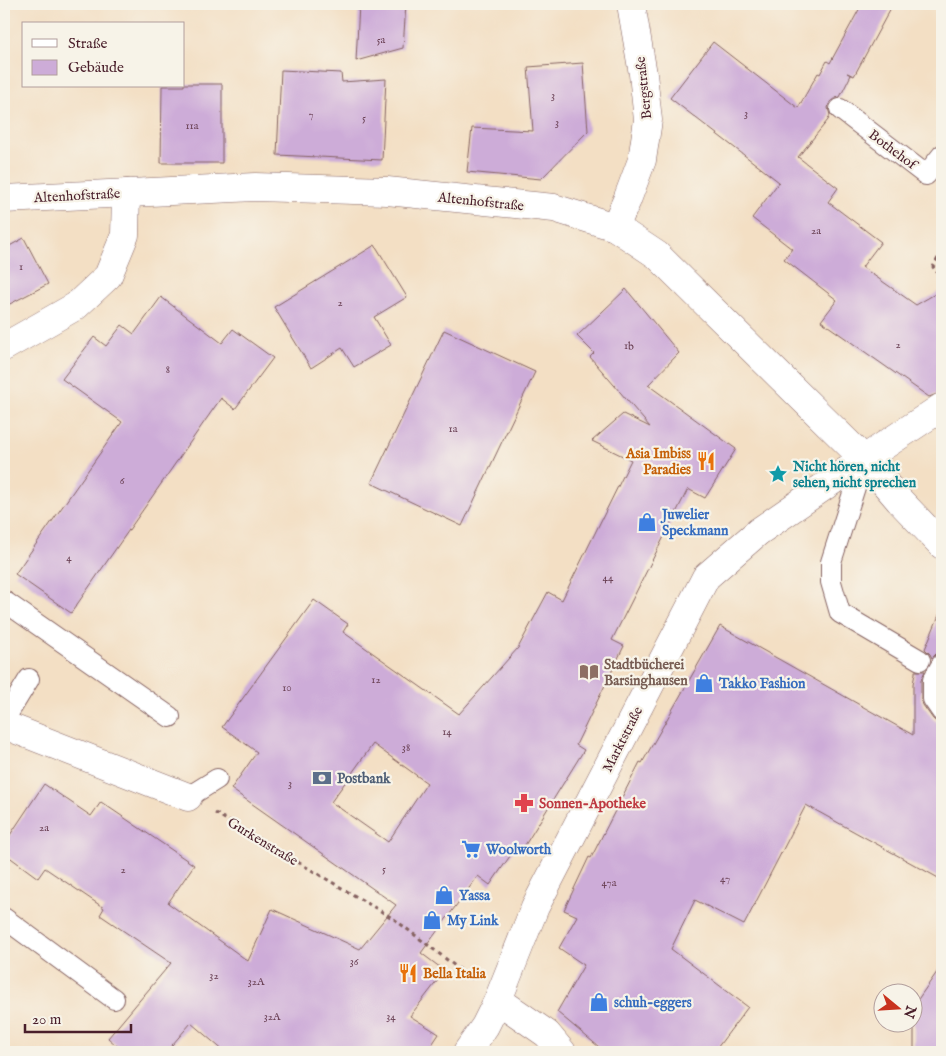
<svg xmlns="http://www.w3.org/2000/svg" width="946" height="1056" font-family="'IM FELL English',serif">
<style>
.building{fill:#cdacd8;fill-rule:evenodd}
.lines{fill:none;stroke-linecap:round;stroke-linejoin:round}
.service-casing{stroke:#856261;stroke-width:22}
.pedestrian-casing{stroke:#856261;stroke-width:29}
.minor-casing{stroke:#856261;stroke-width:29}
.path{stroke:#856261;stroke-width:3;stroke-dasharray:4 4;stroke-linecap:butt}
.service{stroke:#fff;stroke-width:20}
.pedestrian{stroke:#fff;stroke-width:28}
.minor{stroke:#fff;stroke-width:28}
.labels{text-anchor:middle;stroke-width:4.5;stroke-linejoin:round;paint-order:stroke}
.number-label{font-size:11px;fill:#6b4256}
.street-label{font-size:14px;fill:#4a1f2b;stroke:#f7f3e8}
.food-label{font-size:14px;font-weight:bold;fill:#c56008;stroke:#f7f3e8;text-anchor:end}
.culture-label{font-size:14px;font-weight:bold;fill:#0d838f;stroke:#f7f3e8;text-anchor:start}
.shop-label{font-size:14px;font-weight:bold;fill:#366cbe;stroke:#f7f3e8;text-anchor:start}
.education-label{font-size:14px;font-weight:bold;fill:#785e54;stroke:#f7f3e8;text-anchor:start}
.service-label{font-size:14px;font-weight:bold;fill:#4e5e75;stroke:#f7f3e8;text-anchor:start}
.health-label{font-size:14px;font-weight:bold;fill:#be3a42;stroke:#f7f3e8;text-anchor:start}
</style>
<rect width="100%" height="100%" fill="#f7f3e8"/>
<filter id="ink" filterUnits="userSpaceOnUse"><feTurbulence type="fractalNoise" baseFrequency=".02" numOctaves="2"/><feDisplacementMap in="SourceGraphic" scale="10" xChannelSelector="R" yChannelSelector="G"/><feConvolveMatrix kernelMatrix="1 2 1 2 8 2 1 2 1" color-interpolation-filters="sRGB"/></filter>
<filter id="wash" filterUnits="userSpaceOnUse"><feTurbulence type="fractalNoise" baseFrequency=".0096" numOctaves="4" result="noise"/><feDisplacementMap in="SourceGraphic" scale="20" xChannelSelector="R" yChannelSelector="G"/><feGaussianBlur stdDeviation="1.12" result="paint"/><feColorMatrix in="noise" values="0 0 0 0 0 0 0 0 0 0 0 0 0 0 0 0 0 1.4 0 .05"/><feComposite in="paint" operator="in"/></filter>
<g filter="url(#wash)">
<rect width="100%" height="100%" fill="#f3dfc4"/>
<g id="blocks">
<!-- building -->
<g class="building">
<polygon points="359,4 406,4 403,48 356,61"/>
<polygon points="862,4 893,4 854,76 847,73 851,75 840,97 835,98 830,102 828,108 830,115 828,120 798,157 838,188 828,202 881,242 862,267 916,305 942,290 942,392 929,397 821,321 837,300 784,259 792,249 752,218 779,182 670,98 713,42 798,108 818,73 820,74 827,61 830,63"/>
<polygon points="583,63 588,131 541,179 467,172 472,128 533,131 528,67"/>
<polygon points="281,70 341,73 342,82 386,79 382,160 277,155"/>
<polygon points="184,84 222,84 222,163 161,163 162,86 184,86"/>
<polygon points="24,238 48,284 4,307 4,249"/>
<polygon points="375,245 407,297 374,317 391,345 354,367 342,348 311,368 274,307"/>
<path d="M626 289 679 353 648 385 736 449 705 498 688 489 612 640 624 646 576 745 584 750 522 850 517 846 490 885 478 876 421 953 445 971 410 1016 439 1034 427 1052H225L191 1023 166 1052H124L108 1038 171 963 100 915 104 908 45 868 38 878 4 853V844L44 784 91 816 101 802 194 865 168 903 248 961 272 909 360 949 396 905 231 789 257 752 222 727 314 600 348 624 343 632 459 714 518 648 548 592 562 600 631 460 592 441 623 414 650 427 590 357 594 353 577 336ZM373 744 427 783 388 842 331 802Z"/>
<polygon points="161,297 222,343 233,329 273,358 235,409 221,398 71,613 15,574 122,422 62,379 94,337 106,346 122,325 134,334"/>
<polygon points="444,330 535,372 462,526 371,483"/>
<polygon points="942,608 942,652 936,654 932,658 930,654 925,649"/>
<polygon points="720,626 913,735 913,684 915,673 915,671 925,671 921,680 921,699 923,705 933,719 937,722 942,724 942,880 806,805 744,925 695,900 671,949 748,1007 714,1052 605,1052 557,1012 584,965 559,948 577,916 564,910 589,857 591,858 640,762 642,763"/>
<polygon points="942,965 942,1052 914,1052 914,1005"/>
</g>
</g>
</g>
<g filter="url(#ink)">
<use href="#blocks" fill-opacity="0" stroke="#856261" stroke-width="1"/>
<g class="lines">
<!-- service casing -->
<g class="service-casing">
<g id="service">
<polyline points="840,109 926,175 942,155"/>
<polyline points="864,459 831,562 831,582 840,613 920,660"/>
<polyline points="4,601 170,717"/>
<polyline points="942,664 933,680 933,699 942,712"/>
<polyline points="4,720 29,679"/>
<polyline points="188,797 217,779"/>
<polyline points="4,918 114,999"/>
</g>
</g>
<!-- pedestrian casing -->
<g class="pedestrian-casing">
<g id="pedestrian">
<polyline points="498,1000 547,1034 562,1052"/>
<polyline points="467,1052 485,1026 498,1000 535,907 706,577 758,532 864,459"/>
</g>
</g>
<!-- minor casing -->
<g class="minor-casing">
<g id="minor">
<polyline points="4,199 255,187 387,191 554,208 615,227 657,255 864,459 899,500 942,545"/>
<polyline points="615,227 627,200 642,160 648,120 643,74 631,4"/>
<polyline points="4,347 76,306 108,276 125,235 126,193"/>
<polyline points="864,459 942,407"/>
<polyline points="4,725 188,797"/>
</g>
</g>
<!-- path -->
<g class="path">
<polyline points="942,251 933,267 942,279"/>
<polyline points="215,813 394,919 472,979"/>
</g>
<!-- service -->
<use href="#service" class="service"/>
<!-- pedestrian -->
<use href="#pedestrian" class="pedestrian"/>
<!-- minor -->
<use href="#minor" class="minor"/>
</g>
</g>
<!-- icons -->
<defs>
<g id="restaurant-bare" transform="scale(1.5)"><path d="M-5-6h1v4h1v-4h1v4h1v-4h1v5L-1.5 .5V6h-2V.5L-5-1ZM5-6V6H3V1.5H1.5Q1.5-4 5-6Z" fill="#e8710a" stroke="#f7f3e8" stroke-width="2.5" paint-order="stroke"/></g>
<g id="sight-bare" transform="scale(1.5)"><path d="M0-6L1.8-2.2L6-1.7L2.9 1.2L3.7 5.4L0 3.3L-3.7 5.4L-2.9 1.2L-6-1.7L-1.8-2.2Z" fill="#0f9aa8" stroke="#f7f3e8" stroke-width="2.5" paint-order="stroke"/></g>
<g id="shop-bare" transform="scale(1.5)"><path d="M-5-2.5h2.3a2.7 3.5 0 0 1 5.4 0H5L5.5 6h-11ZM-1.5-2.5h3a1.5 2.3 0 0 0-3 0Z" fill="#3f7fe0" stroke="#f7f3e8" stroke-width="2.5" paint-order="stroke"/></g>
<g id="library-bare" transform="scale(1.5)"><path d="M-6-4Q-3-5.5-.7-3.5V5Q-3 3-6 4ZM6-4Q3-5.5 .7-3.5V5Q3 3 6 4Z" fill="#8d6e63" stroke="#f7f3e8" stroke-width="2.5" paint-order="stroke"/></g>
<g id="bank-bare" transform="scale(1.5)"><path d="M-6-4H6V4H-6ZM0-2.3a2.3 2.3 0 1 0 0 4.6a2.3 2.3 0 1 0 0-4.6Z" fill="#5c6f8a" stroke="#f7f3e8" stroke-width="2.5" paint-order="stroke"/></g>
<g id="pharmacy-bare" transform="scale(1.5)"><path d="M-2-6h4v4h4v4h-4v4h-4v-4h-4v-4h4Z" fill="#e0444e" stroke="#f7f3e8" stroke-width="2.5" paint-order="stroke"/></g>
<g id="supermarket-bare" transform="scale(1.5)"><path d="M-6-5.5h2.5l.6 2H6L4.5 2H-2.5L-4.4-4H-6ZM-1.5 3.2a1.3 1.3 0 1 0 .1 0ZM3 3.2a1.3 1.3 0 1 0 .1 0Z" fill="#3f7fe0" stroke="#f7f3e8" stroke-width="2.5" paint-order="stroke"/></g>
</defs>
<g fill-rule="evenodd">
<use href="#restaurant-bare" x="706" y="461"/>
<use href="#sight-bare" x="778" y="474"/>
<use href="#shop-bare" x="647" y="522"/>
<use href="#library-bare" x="589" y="672"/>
<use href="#shop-bare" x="704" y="683"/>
<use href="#bank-bare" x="322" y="778"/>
<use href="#pharmacy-bare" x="524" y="803"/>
<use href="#supermarket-bare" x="471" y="849"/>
<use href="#shop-bare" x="444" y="895"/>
<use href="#shop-bare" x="432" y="920"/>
<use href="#restaurant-bare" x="408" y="973"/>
<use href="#shop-bare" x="599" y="1002"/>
</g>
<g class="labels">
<!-- number labels -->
<g class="number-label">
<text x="381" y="43">5a</text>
<text x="553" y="99">3</text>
<text x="746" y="117">3</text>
<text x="311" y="118">7</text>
<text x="364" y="121">5</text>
<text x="557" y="126">3</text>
<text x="192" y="129">11a</text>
<text x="816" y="234">2a</text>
<text x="21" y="270">1</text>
<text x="340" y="306">2</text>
<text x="898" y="348">2</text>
<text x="629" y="349">1b</text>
<text x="168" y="373">8</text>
<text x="453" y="432">1a</text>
<text x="122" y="484">6</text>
<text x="69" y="561">4</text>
<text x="608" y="581">44</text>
<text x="376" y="683">12</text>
<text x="287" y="691">10</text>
<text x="447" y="735">14</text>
<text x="406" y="751">38</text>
<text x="290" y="787">3</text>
<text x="44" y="831">2a</text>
<text x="384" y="872">5</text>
<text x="123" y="873">2</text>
<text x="725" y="882">47</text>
<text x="609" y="886">47a</text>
<text x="354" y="965">36</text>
<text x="214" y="979">32</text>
<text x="256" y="985">32A</text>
<text x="272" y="1020">32A</text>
<text x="391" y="1020">34</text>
</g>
<!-- street labels -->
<g class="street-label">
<text transform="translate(643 88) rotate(-96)" y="5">Bergstraße</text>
<text transform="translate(893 149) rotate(37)" y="5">Bothehof</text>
<text transform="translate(77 195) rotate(-3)" y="5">Altenhofstraße</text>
<text transform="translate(481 201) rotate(6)" y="5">Altenhofstraße</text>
<text transform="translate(622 739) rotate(-63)" y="5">Marktstraße</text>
<text transform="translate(263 841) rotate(31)" y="5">Gurkenstraße</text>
</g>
<!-- food labels -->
<g class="food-label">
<text x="691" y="458">Asia Imbiss<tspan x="691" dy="16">Paradies</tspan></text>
<text x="423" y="978" text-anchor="start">Bella Italia</text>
</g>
<!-- culture labels -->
<g class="culture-label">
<text x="793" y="471">Nicht hören, nicht<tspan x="793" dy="16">sehen, nicht sprechen</tspan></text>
</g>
<!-- shop labels -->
<g class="shop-label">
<text x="662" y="519">Juwelier<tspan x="662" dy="16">Speckmann</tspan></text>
<text x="719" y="688">Takko Fashion</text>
<text x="486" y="854">Woolworth</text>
<text x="459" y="900">Yassa</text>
<text x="447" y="925">My Link</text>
<text x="614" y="1007">schuh-eggers</text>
</g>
<!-- education labels -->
<g class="education-label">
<text x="604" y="669">Stadtbücherei<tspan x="604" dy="16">Barsinghausen</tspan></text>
</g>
<!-- service labels -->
<g class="service-label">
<text x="337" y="783">Postbank</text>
</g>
<!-- health labels -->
<g class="health-label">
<text x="539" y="808">Sonnen-Apotheke</text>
</g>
</g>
<!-- margin -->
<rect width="946" height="1056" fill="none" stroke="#f7f3e8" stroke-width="20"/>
<!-- legend -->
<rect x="22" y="22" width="162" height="65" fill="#f7f3e8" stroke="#b29e9c"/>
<rect x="32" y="39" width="25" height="8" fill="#ffffff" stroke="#b29e9c"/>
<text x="68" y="48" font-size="15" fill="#4a1f2b">Straße</text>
<rect x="32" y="60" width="25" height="15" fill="#cdacd8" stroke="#b29e9c"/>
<text x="68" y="72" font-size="15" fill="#4a1f2b">Gebäude</text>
<!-- north arrow -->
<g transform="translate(898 1008) rotate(108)"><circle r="24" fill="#f7f3e8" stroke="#b29e9c"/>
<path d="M0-4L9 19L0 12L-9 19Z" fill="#c8321e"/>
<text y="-8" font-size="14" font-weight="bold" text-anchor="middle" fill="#4a1f2b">N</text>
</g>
<!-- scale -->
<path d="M25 1024v8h106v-8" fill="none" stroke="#4a1f2b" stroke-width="2.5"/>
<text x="32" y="1024" font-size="15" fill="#4a1f2b" stroke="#f7f3e8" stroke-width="4" paint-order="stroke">20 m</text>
</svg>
